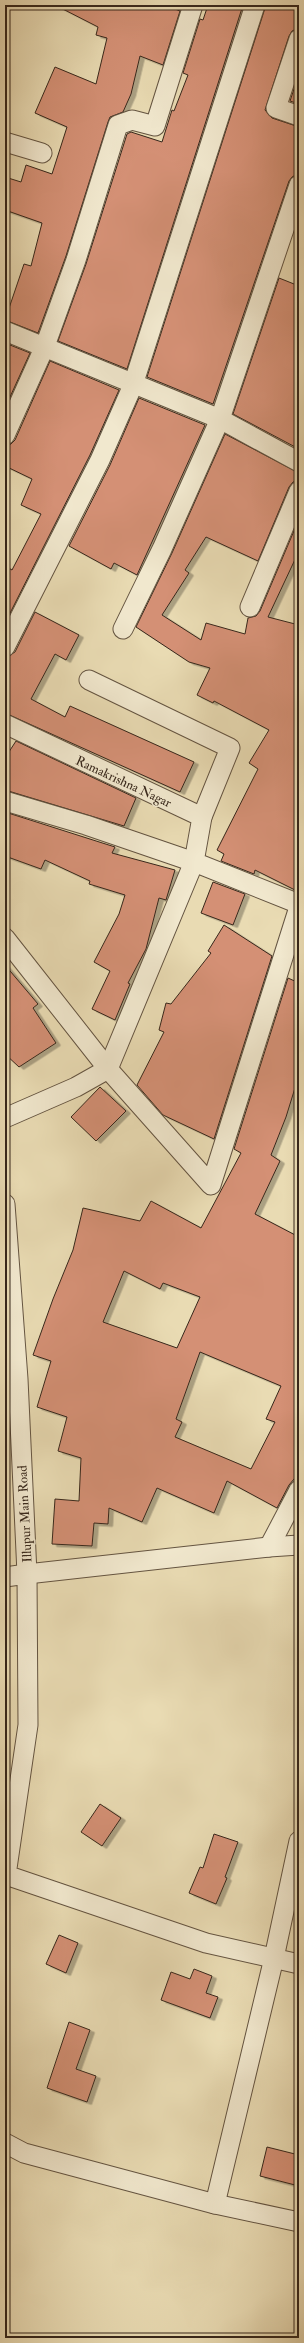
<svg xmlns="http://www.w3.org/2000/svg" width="304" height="2343" font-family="'IM FELL Double Pica',serif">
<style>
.building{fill:#d49075;stroke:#37271b;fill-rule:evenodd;filter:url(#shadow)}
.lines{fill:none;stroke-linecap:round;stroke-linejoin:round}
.minor-casing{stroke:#645441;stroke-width:21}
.minor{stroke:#f1e8ce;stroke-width:19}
.labels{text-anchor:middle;stroke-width:3;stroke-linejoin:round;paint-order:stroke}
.street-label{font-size:13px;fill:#37271b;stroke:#f1e8ce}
</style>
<defs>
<filter id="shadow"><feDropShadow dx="4.5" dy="2.5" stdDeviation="0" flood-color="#0004"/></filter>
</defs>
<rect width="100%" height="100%" fill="#e9dbb3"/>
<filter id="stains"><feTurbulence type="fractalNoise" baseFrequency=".005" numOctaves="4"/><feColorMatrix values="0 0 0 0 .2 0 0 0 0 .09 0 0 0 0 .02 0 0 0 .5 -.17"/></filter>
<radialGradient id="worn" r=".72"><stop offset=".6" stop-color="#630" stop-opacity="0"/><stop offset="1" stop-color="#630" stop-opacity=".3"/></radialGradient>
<!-- building -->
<g class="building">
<polygon points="55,5 165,5 180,11 163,65 140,56 131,94 123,112 110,117 108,122 66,256 38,333 5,320 24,264 31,266 42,223 5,210 5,177 21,182 26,165 52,174 67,127 35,113 55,67 96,84 107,38 96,35 98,27"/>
<polygon points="208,5 243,5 127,369 58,341 86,264 127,134 131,132 162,142 172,110 174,111 188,75 183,73 200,19 203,20"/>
<polygon points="266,5 299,5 299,28 292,31 289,36 265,110 272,118 299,127 299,173 292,177 289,181 213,404 147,377"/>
<polygon points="299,74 299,104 290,101"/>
<polygon points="279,278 299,286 299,449 233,414"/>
<polygon points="5,343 30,353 5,408"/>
<polygon points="50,361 119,390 90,455 5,623 5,566 12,570 41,514 21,505 32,479 5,466 5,446 11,444 15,440"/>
<polygon points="139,398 205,425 137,575 114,563 111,569 69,546 110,465"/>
<polygon points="225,434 299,473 299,480 293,482 289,487 258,561 206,537 185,570 189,573 162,615 201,640 206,623 245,634 248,618 256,616 260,611 299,519 299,551 268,617 299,625 299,892 255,870 254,874 221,861 224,854 217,850 258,769 249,763 269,730 214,701 213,703 197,695 210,668 189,662 136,627 172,553"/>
<polygon points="35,612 79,635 66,660 55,654 31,699 65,717 70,706 194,762 180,792 5,713 5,658 15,652"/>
<polygon points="16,741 136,798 124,826 5,790 5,758"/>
<polygon points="5,812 115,847 112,853 175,870 166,900 159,898 146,949 128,983 130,984 115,1020 92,1009 110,971 94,962 119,914 125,895 89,884 90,881 45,860 41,869 5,856"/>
<polygon points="213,882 245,894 233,925 201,913"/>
<polygon points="224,925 272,956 214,1139 163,1115 137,1085 164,1032 159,1030 166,1003 171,1004 211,953 208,951"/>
<polygon points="5,965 38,1004 33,1008 56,1043 19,1067 5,1054"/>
<path d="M288 978 299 983V1075L286 1117 271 1155 280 1161 255 1214 299 1237V1473L289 1485 277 1508 227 1481 214 1513 157 1488 142 1522 109 1508 108 1524 94 1523 92 1546 52 1544 55 1499 79 1501 81 1458 58 1451 67 1417 37 1407 51 1361 33 1355 53 1299 73 1250 83 1208 140 1221 151 1201 201 1228 241 1153 234 1149ZM124 1271 160 1289 163 1283 200 1297 177 1348 103 1322ZM200 1352 281 1386 266 1419 275 1422 251 1469 175 1437 182 1422 176 1419Z"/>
<polygon points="100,1087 126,1111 96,1141 71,1117"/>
<polygon points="100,1804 121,1818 102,1846 81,1832"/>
<polygon points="214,1834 238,1842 225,1877 227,1878 216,1904 189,1893 200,1867 203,1868"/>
<polygon points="59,1935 78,1943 66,1973 46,1964"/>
<polygon points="194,1969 212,1976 206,1993 218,1997 210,2018 161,2000 171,1972 190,1979"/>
<polygon points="69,2022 90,2030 76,2069 96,2076 87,2102 47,2088"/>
<polygon points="267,2147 299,2155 299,2186 260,2176"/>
</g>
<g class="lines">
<!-- minor casing -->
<g class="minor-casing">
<g id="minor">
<polyline points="299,39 276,108 299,116"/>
<polyline points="5,142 42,153"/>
<polyline points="5,331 220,419 299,462"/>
<polyline points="5,435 45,346 76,260 118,125 132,120 155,126 193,5"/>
<polyline points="250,607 299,491"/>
<polyline points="123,629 162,549 220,419 299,185"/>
<polyline points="5,647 100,460 133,385 255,5"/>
<polyline points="89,680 230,748 202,817"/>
<polyline points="5,724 202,817 194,862 299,904"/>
<polyline points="5,801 86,825 194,862 108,1069 76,1087 5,1118"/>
<polyline points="5,938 108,1069 211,1185 299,907"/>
<polyline points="5,1204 18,1379 27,1574 269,1547 299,1545"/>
<polyline points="269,1547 299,1490"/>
<polyline points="5,1577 27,1574 28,1725 6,1875 206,1943 299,1964"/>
<polyline points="5,2143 24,2153 215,2204 299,2222"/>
<polyline points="215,2204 274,1958 299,1841"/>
</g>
</g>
<!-- minor -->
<use href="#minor" class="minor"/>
</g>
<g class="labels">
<!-- street labels -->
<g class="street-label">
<text transform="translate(124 781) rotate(25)" y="5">Ramakrishna Nagar</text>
<text transform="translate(24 1514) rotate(-93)" y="5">Illupur Main Road</text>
</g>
</g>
<!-- margin -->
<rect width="304" height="2343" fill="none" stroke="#e9dbb3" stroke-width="20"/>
<rect x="6" y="6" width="292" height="2331" fill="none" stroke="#37271b" stroke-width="2"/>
<rect x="10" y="10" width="284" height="2323" fill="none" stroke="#37271b"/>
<rect width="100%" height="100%" filter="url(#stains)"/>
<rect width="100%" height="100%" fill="url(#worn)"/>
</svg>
